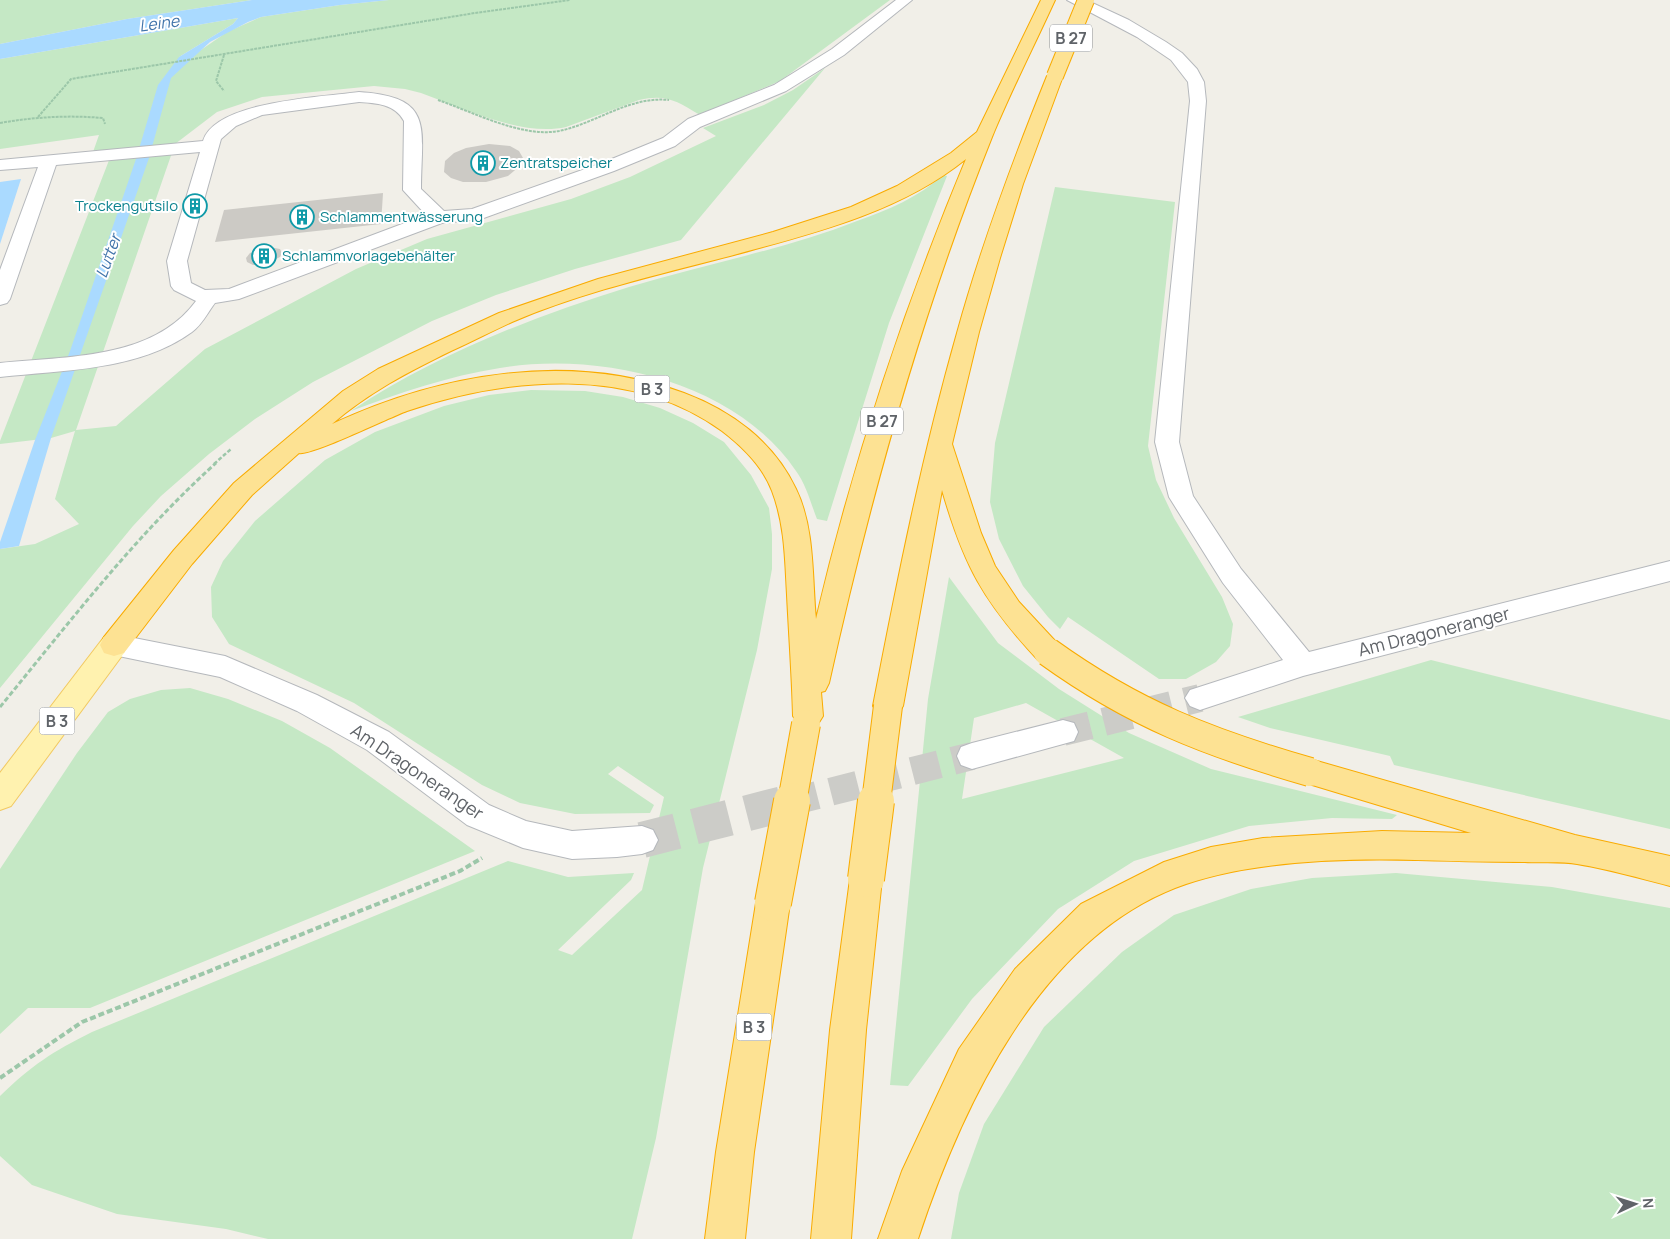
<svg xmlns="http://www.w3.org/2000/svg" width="1670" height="1239" font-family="Manrope,sans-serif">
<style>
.green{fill:#c5e8c5;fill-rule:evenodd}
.water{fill:#aadaff}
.building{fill:#cccac5}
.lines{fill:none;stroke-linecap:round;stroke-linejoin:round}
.minor-tunnel-far1{stroke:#ccccc8;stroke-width:28;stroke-dasharray:28 14;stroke-linecap:butt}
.minor-tunnel{stroke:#ccccc8;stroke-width:36;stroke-dasharray:36 18;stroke-linecap:butt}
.minor-casing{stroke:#b5b8bc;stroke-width:2}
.major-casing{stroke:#f2c960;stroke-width:2}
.highway-casing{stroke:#f9ab00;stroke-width:2}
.path-far3{stroke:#9cc7a9;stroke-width:2;stroke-dasharray:3 1;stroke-linecap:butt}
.path-far2{stroke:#9cc7a9;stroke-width:2.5;stroke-dasharray:4 2;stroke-linecap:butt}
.path-far1{stroke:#9cc7a9;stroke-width:3;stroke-dasharray:5 2.5;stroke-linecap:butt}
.path{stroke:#9cc7a9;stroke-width:4;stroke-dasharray:6 3;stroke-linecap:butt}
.minor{fill:#fff;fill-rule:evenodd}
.major{fill:#fff2af;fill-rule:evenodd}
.highway{fill:#fde293;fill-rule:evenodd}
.highway-bridge-far2-casing{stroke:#f9ab00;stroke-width:18;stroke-linecap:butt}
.highway-bridge-far1-casing{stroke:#f9ab00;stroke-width:30;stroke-linecap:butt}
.highway-bridge-casing{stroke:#f9ab00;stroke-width:38;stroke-linecap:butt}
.highway-bridge-far2{stroke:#fde293;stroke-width:16}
.highway-bridge-far1{stroke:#fde293;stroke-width:28}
.highway-bridge{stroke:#fde293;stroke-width:36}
.labels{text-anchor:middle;stroke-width:4;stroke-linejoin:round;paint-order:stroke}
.far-culture-label{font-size:15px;fill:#0d838f;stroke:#fff;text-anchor:start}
.far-water-label{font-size:16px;font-style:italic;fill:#4174aa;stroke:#fff}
.shield{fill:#fff;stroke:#8f9295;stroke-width:1}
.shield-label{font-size:16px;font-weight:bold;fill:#5f6368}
.street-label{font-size:18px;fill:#5f6368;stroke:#fff}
</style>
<rect width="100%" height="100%" fill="#f1efe8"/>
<!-- green -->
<g class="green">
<polygon points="0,0 252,0 127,19 0,44"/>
<path d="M389 0H890L780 81 700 115C676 101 667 94 639 100L566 127C522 137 463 108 421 93L405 89 374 86 262 97 217 112 175 144 76 430 116 426 205 349 356 269 427 239 571 199 630 177 716 136 703 128 764 105 793 90 825 68 681 240 575 269 496 295 432 321 313 382 255 419 209 454 161 496 133 526 0 688V549L35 544 79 524 55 499 75 431 51 438 0 444V441L113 150 93 152 99 135 0 149V59L238 18 233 24 179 57 198 52 227 32 261 17 340 5Z"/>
<path d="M943 175 947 176 889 323 827 521 817 519C811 504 806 484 796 471 736 382 601 351 500 368 448 376 400 393 351 411 435 355 532 317 629 287 705 264 783 250 857 221 888 210 919 197 943 175Z"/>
<polygon points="1055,187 1175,202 1148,446 1156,480 1174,518 1222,597 1233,624 1230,646 1216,662 1186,679 1159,679 1068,617 1060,629 1048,617 1023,586 999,539 990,502 995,443"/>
<path d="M531 390 585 391 623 397 660 408 693 423 724 442 751 475 769 508 772 534V569L757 650 703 868 656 1138 632 1239H268L226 1229 117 1214 32 1185 0 1156V1096C32 1065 52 1052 92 1032L508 861 568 877 634 873 631 880 558 950 572 955 642 890 664 797 618 766 608 774 654 805 650 813 575 814 520 803 482 785 354 703 229 644 212 617 211 587 223 561 255 521 325 460 375 432 444 406 489 395Z"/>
<path d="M949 577 998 643 1059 689 1129 733 1211 769 1397 815 1392 819 1332 818 1249 826 1134 861 1058 909 972 999 908 1086 890 1085 928 699ZM1026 703 1124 758 962 799 974 718Z"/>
<polygon points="1431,660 1670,720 1670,829 1394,765 1390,756 1270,728 1238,717"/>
<polygon points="190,688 228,699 282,721 330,748 475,851 90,1008 28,1008 0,1034 0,869 77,753 108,712 130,699 161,690"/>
<polygon points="1396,873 1552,887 1670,908 1670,1239 951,1239 959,1193 984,1124 1044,1027 1122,952 1174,915 1251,889 1312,878"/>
</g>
<!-- water -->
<g class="water">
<polygon points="252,0 389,0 340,5 261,17 248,22 210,42 171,78 149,158 51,438 19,546 0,549 0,542 35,440 70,351 136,159 158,85 179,57 233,24 238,18 0,59 0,44 127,19"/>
<polygon points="21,179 0,244 0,182"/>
</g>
<!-- building -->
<g class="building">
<polygon points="489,144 510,146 519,151 523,158 521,165 508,176 486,182 463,182 451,178 444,172 445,161 454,153 466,148"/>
<polygon points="383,193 381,224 215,242 224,210"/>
<polygon points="269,247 280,249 282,253 280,257 264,265 253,265 247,262 246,258 250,253"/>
</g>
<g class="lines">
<!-- minor-tunnel-far1 -->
<g class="minor-tunnel-far1">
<polyline points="1063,732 1200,698"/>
<polyline points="790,802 972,756"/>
</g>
<!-- minor-tunnel -->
<polyline class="minor-tunnel" points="642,840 795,801"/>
<!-- minor casing -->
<g class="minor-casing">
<g id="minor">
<path d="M896 0H912L844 55 786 91 700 127 675 146 614 171 481 219 442 223 239 299 215 303C208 312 202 325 192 332 139 371 62 370 0 377V363C66 356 153 360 196 301L174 290 171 286 167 261 200 152 56 165 10 299 7 303 0 305V270L38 167 0 170V160L203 141C215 101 323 97 359 92 436 97 421 128 421 189L444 211 472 209 602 163 663 138 688 119 774 85 832 49ZM359 102C376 103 395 104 404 121L403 190 426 215 229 289 205 290 191 283 187 261 221 139 236 126 262 115Z"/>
<polygon points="1067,0 1086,0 1129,20 1166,42 1182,53 1197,69 1204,82 1206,101 1179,442 1193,496 1241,569 1309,652 1670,561 1670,581 1303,676 1200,710 1190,706 1185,698 1190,690 1283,660 1223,583 1169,497 1155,442 1190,101 1188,82 1171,60 1137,37"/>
<polygon points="114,634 225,656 317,695 389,732 489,805 526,821 572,831 642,826 653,830 658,840 653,850 642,854 617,857 572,859 523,848 467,825 367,750 297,711 220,677 104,653 100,645 104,637"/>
<polygon points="1063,720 1074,723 1078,732 1074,741 972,769 961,765 957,756 961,747 972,743"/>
</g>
</g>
<!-- major casing -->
<g class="major-casing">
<polygon id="major" points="114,634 124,637 128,645 124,653 11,806 0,810 0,773 104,637"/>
</g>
<!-- highway casing -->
<g class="highway-casing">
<g id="highway">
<path d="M1041 0H1055C1034 46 1011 91 992 137 921 314 870 497 829 683L825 691 821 692 823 716 818 724 808 728 798 724 793 716C792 676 789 636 787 595 785 560 785 525 772 491 763 467 743 447 722 431 632 365 507 377 407 411 388 418 311 456 299 453L252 495 192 564 124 653 114 656 104 653 100 645 104 637 174 550 234 483 343 391 378 369 499 313 598 279 773 232 851 207 897 186 951 153 977 132ZM966 159C904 308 853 462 816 619 812 577 815 528 796 489 774 442 732 411 684 393 570 351 441 373 332 424 370 392 406 373 451 351 471 342 492 331 512 322 582 292 657 275 730 256 811 234 899 213 966 159Z"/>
<path d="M1055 71 1063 76 1023 184 1000 258 979 332 952 444 981 533 995 566 1019 602 1058 644 1062 652 1058 660 1048 663 1038 660C983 601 964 566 942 490L903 706 898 714 888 718 878 714 873 706C897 581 922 456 957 333 981 246 1013 160 1047 76Z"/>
<path d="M1310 759 1575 835 1670 856V886C1639 878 1608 869 1577 864 1560 861 1542 863 1525 862 1488 862 1452 861 1415 860 1341 858 1244 861 1175 888 1038 942 961 1108 918 1239H878L902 1171 959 1049 1015 969 1081 904 1164 862 1211 847 1263 838 1382 831 1471 833 1299 781 1295 772 1299 763Z"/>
<polygon points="866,864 878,868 882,879 866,1030 851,1239 811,1239 830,1030 850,879 854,868"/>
<polygon points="773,888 785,892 790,903 754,1152 745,1239 705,1239 716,1152 756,903 761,892"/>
</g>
</g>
<!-- path-far3 -->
<g class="path-far3">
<polyline points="224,55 216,81 224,91"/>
<path d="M438 100C473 112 522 138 559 131 597 123 629 96 669 100"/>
<polyline points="38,117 71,79 475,13 570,0"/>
<path d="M0 123C34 117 68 115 103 118L105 124"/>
</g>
<!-- path-far2 -->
<polyline class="path-far2" points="214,464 231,449"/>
<!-- path-far1 -->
<path class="path-far1" d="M0 707C69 623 135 536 216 463"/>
<!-- path -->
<polyline class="path" points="0,1078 82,1022 460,871 482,858"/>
<!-- minor -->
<use href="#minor" class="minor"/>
<!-- major -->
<use href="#major" class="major"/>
<!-- highway -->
<use href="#highway" class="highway"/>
<!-- highway-bridge-far2 casing -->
<g class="highway-bridge-far2-casing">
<polyline id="highway-bridge-far2" points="1055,76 1086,0"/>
</g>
<!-- highway-bridge-far1 casing -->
<g class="highway-bridge-far1-casing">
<g id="highway-bridge-far1">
<path d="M1048 652C1134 714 1209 743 1310 772"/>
<polyline points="792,802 806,724"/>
<polyline points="876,802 888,706"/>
</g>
</g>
<!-- highway-bridge casing -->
<g class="highway-bridge-casing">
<g id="highway-bridge">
<polyline points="866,879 876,801"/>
<polyline points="773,903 792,801"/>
</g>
</g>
<!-- highway-bridge-far2 -->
<use href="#highway-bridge-far2" class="highway-bridge-far2"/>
<!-- highway-bridge-far1 -->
<use href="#highway-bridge-far1" class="highway-bridge-far1"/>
<!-- highway-bridge -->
<use href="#highway-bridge" class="highway-bridge"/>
</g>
<!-- icons -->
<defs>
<g id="building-ring" transform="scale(1.25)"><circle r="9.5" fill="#fff" stroke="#0f9aa8" stroke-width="1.5"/><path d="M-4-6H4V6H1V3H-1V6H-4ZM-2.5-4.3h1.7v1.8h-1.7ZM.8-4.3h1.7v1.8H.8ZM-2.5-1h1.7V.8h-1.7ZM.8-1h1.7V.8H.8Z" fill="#0f9aa8"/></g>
</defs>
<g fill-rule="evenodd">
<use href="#building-ring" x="483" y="163"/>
<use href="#building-ring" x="195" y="206"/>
<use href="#building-ring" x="302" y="217"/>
<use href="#building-ring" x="264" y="256"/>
</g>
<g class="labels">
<!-- far-culture labels -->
<g class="far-culture-label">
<text x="500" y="168">Zentratspeicher</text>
<text x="178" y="211" text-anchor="end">Trockengutsilo</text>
<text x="320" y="222">Schlammentwässerung</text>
<text x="282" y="261">Schlammvorlagebehälter</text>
</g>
<!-- far-water labels -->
<g class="far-water-label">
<text transform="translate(159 23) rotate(-8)" y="6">Leine</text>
<text transform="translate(108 256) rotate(-70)" y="6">Lutter</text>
</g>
<!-- shield labels -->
<g class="shield">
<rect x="1050" y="24.5" width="42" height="27" rx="4"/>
<rect x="634.5" y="375.5" width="35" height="27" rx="4"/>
<rect x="861" y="407.5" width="42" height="27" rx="4"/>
<rect x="39.5" y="707.5" width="35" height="27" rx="4"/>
<rect x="736.5" y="1013.5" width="35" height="27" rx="4"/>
</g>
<g class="shield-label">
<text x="1071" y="44">B 27</text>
<text x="652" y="395">B 3</text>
<text x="882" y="427">B 27</text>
<text x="57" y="727">B 3</text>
<text x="754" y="1033">B 3</text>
</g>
<!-- street labels -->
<g class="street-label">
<text transform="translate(1434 632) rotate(-14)" y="6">Am Dragoneranger</text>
<text transform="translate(417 772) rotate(34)" y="6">Am Dragoneranger</text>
</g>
</g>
<!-- north arrow -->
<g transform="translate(1635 1204) rotate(86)" stroke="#ffffff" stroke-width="4" paint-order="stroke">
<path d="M0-4L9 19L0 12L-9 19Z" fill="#5f6368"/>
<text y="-8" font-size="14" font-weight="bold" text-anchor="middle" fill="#5f6368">N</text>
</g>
</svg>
